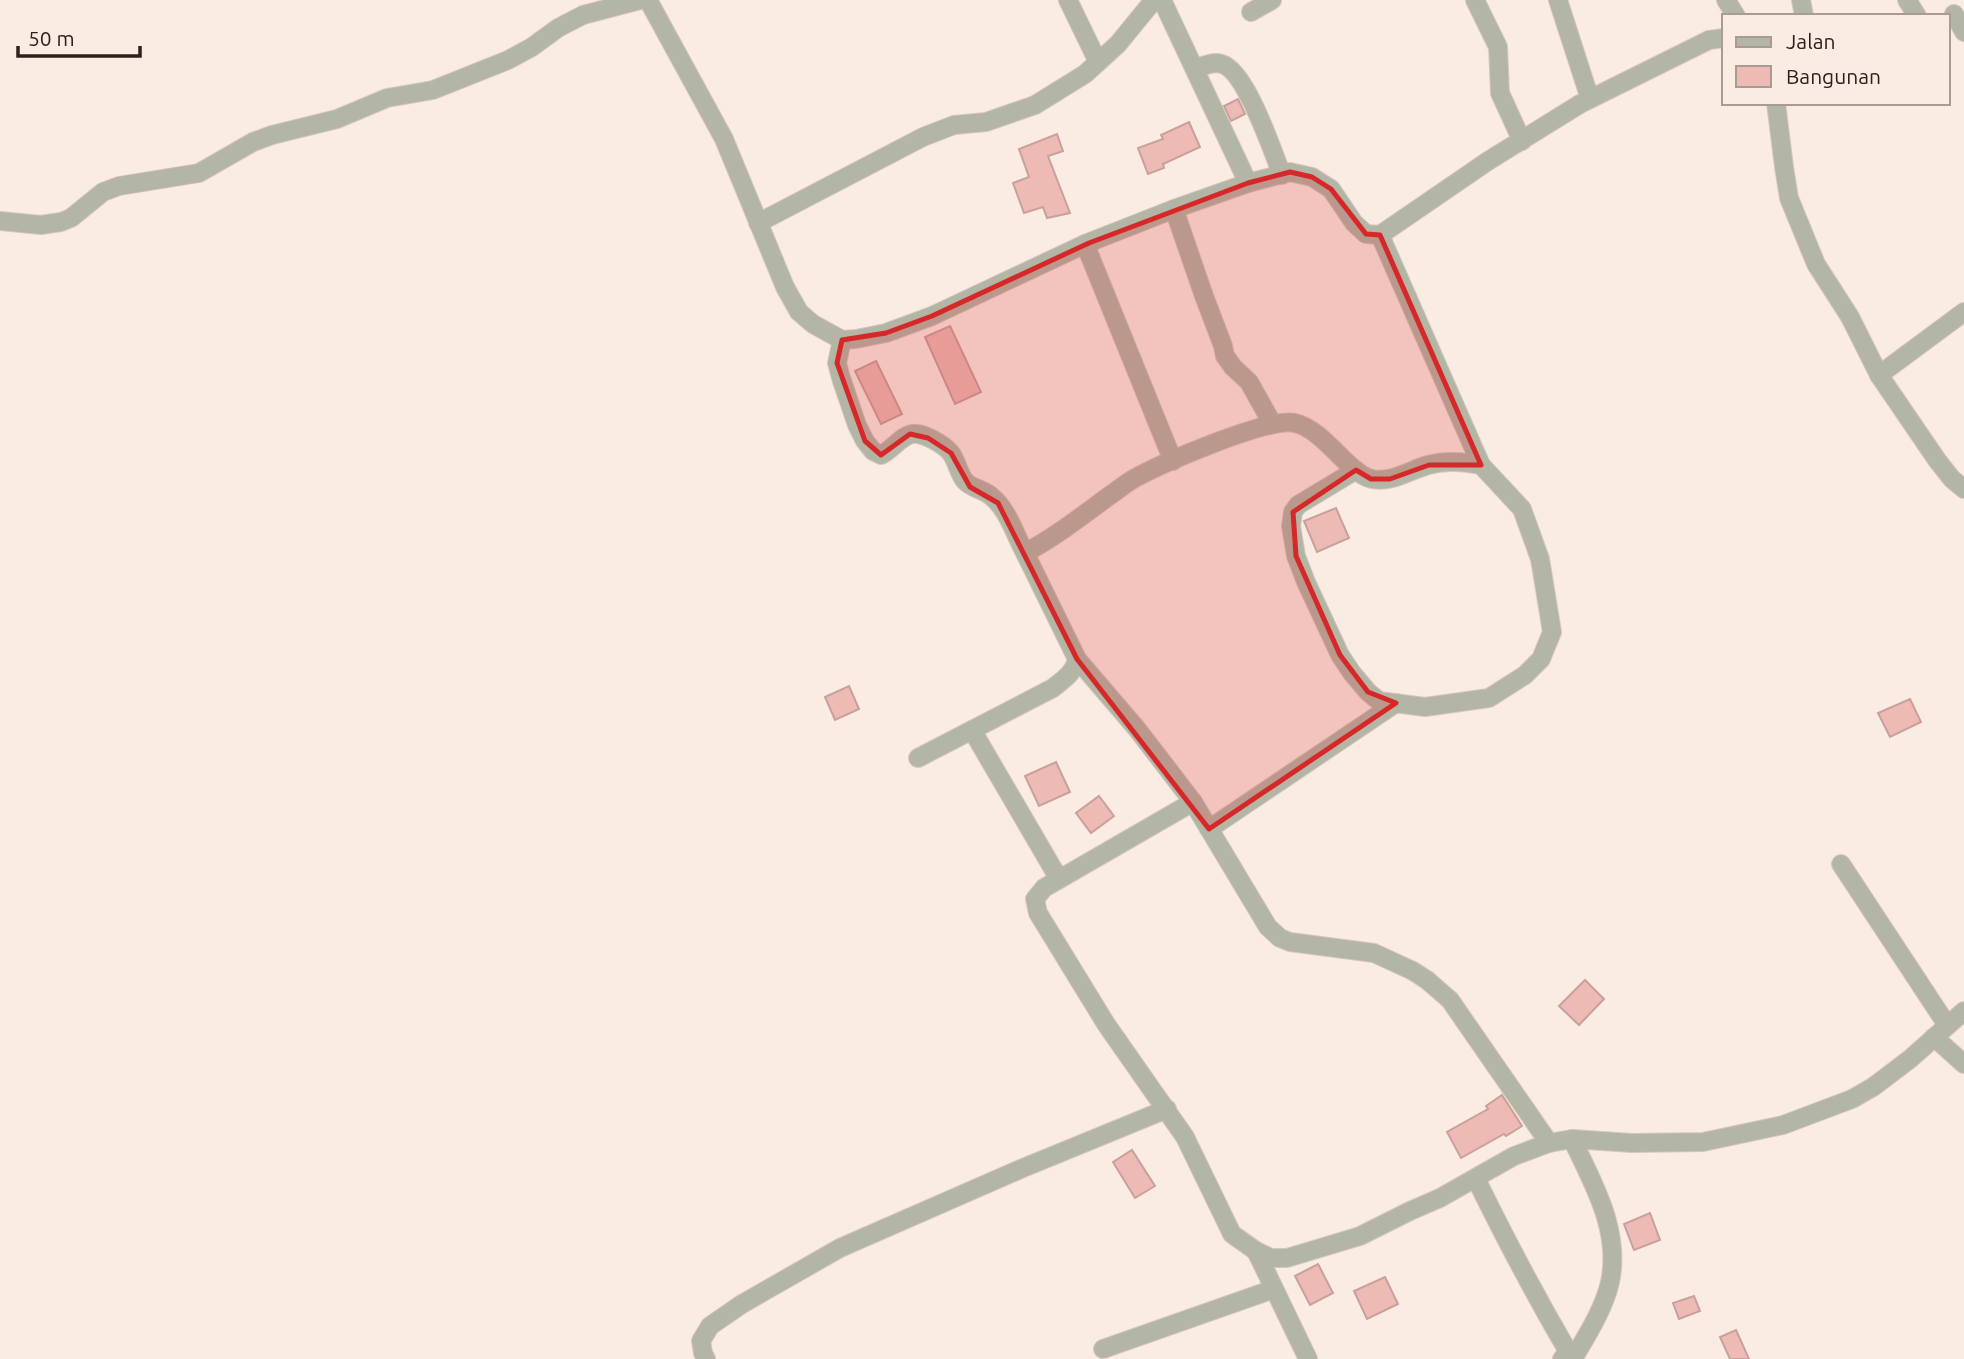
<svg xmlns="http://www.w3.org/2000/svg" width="1964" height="1359" font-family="Ubuntu,sans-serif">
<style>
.building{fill:#edbab4;stroke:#c9a09b;stroke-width:2}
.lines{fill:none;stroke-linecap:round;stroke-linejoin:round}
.minor-casing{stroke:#d6c7bf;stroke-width:20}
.minor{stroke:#b3b5a5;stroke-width:18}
.marked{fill:#d62828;fill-opacity:0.2;stroke:#d62828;stroke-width:5;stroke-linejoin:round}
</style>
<rect width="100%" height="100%" fill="#fbece3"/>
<!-- building -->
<g class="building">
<polygon points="1238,99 1245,114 1231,121 1224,106"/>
<polygon points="1189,122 1200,147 1163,164 1164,168 1148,174 1138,148 1163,139 1161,135"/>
<polygon points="1057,134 1063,151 1048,156 1070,213 1047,218 1043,207 1024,213 1013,183 1029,177 1019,149"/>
<polygon points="950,326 981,392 955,404 925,337"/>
<polygon points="876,361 902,414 881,424 855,371"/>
<polygon points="1336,508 1349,538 1317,552 1304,521"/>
<polygon points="849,686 859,709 835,720 825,697"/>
<polygon points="1910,699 1921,722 1890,737 1878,713"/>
<polygon points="1056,762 1070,792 1039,806 1025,776"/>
<polygon points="1099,796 1114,816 1091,833 1076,813"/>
<polygon points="1585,980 1604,999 1579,1025 1559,1006"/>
<polygon points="1502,1095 1522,1126 1506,1136 1504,1134 1461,1158 1447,1132 1488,1109 1486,1106"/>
<polygon points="1132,1150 1155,1186 1135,1198 1113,1162"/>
<polygon points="1650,1213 1660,1240 1634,1250 1624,1224"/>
<polygon points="1318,1264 1333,1293 1310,1305 1295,1276"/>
<polygon points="1385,1277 1398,1304 1367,1319 1354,1291"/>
<polygon points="1694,1296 1700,1311 1679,1319 1673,1303"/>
<polygon points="1736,1330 1749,1359 1730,1359 1720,1337"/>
</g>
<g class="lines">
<!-- minor casing -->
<g class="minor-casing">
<g id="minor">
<polyline points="648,0 724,139 785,287 799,312 813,324 842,340 856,339 886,333 932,316 1085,244 1174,209"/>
<polyline points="1068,0 1098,62"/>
<polyline points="1162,0 1248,183 1174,209 1204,296 1223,346 1225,356 1233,367 1249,382 1272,423"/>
<polyline points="1475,0 1498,47 1500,93 1522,141"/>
<polyline points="1558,0 1590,99"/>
<polyline points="1726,0 1736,16"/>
<polyline points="1801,0 1804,16"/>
<polyline points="1907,0 1917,16"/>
<polyline points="1251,12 1272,0"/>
<polyline points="1954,14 1964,32"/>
<path d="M1195 69C1203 66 1212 61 1222 64 1246 71 1272 150 1282 175"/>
<polyline points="1776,103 1784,167 1789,198 1816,264 1850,317 1879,375 1937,460 1952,479 1964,489"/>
<polyline points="1248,183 1290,172 1312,177 1331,189 1354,223 1366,234 1380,235 1488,161 1580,104 1709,40 1724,38"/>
<polyline points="0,221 41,225 61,222 71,218 103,192 119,186 199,173 253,142 272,135 337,119 387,98 433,90 508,60 532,47 558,28 583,15 640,0"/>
<polyline points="758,223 923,137 954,125 986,122 1035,105 1085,74 1118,44 1154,0"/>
<polyline points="1380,235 1481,465"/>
<polyline points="1085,244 1173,461"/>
<path d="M842 340 837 363 841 378 857 425 865 441 873 451 881 455C893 450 903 432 917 434 927 435 944 445 950 452 957 460 958 473 965 481 972 489 984 489 992 497 1008 510 1015 535 1025 553 1055 537 1082 516 1109 496 1118 490 1126 483 1135 478 1161 464 1270 416 1295 423 1325 430 1347 473 1372 479 1392 483 1410 470 1428 465 1446 460 1463 462 1481 465L1522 509 1540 559 1552 632 1541 659 1525 675 1489 698 1425 707 1379 701 1368 692 1352 673 1340 655 1306 582 1296 556 1291 526 1293 512 1298 505 1356 470"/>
<polyline points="1879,375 1964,312"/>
<polyline points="1077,659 1137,729 1193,802 1268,927 1280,938 1290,942 1374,953 1413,971 1427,980 1450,1000 1549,1143"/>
<polyline points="972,730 1059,879"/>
<path d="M918 758 1053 688C1063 680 1075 672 1077 659L1025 553"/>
<polyline points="1193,802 1044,888 1035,899 1038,913 1106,1024 1185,1137 1232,1234 1256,1251 1271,1258 1287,1258 1360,1236 1410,1211 1440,1198 1514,1156 1549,1143 1572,1139 1632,1143 1703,1142 1783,1125 1852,1099 1873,1087 1910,1059 1964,1011"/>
<polyline points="1209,829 1396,703"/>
<polyline points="1841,864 1947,1025"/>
<polyline points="1934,1037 1964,1064"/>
<path d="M1572 1139C1593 1183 1621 1231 1610 1282 1604 1309 1587 1335 1573 1359"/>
<path d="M1476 1179C1504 1236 1534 1293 1566 1348V1354L1562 1359"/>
<polyline points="1256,1251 1308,1359"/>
<polyline points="1103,1349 1274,1289"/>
<polyline points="706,1359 703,1353 701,1341 710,1326 742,1304 840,1248 1023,1168 1167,1109"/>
</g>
</g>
<!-- minor -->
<use href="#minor" class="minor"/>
</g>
<!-- marked area -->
<path class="marked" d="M1290 172 1312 177 1331 189 1366 234 1380 235 1481 465H1429L1390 479H1371L1356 470 1293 512 1296 556 1340 655 1368 692 1396 703 1209 829 1077 659 998 503 970 487 951 453 928 438 910 434 881 455 865 441 837 363 842 340 886 333 932 316 1089 243 1248 183Z"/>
<!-- legend -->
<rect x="1722" y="14" width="228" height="91" fill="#fbece3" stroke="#a99b92" stroke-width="2"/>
<rect x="1736" y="37" width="35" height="10" fill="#b3b5a5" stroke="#a99b92" stroke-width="2"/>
<text x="1786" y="49" font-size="21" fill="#2e2119">Jalan</text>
<rect x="1736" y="66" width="35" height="21" fill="#edbab4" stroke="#a99b92" stroke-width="2"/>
<text x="1786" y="84" font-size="21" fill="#2e2119">Bangunan</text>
<!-- scale -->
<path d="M18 46v10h122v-10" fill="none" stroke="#2e2119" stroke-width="3.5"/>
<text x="28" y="46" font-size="21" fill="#2e2119" stroke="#fbece3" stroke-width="5" paint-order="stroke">50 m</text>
</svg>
